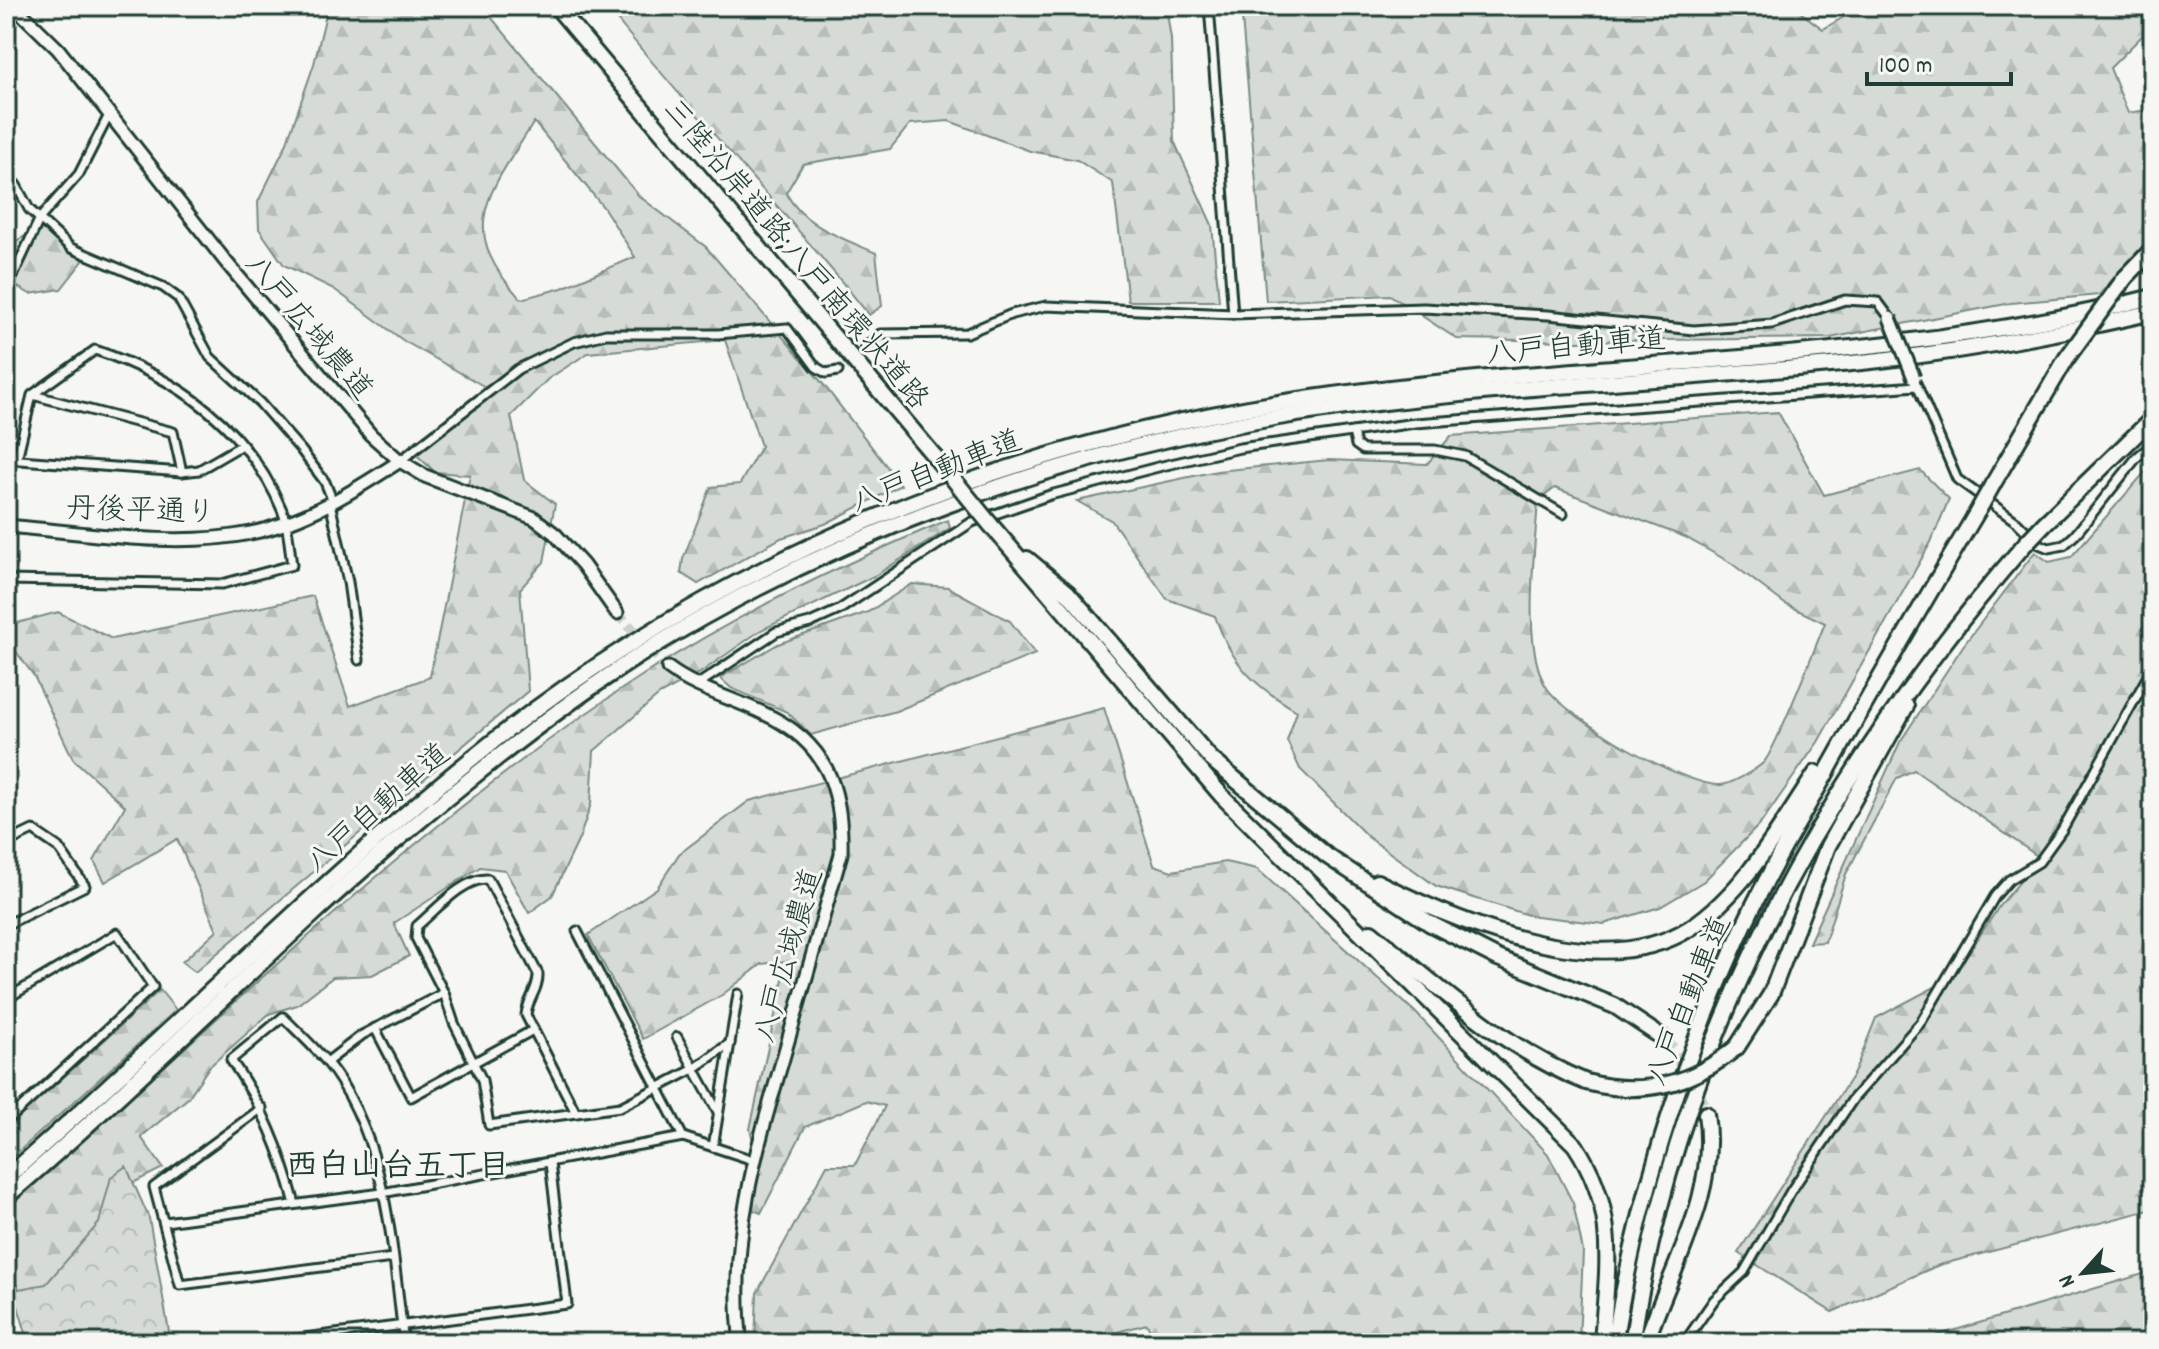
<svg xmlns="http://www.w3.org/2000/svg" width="2159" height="1349" font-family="Dekko,'Klee One',sans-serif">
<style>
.forest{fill:url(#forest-firs);stroke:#7a8c85;stroke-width:2;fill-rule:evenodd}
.park{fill:url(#park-crowns);stroke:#7a8c85;stroke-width:2}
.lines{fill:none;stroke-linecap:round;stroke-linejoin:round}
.street-tunnel{stroke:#cbd1cc;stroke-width:7;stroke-dasharray:7 3.5;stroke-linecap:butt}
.secondary-tunnel{stroke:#cbd1cc;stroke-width:11;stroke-dasharray:11 5.5;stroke-linecap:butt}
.highway-tunnel{stroke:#cbd1cc;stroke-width:14;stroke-dasharray:14 7;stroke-linecap:butt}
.street-casing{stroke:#1f3d34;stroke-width:13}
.secondary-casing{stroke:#1f3d34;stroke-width:17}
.highway-casing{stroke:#1f3d34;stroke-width:20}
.street{stroke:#f6f6f2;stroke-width:7}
.secondary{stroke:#f6f6f2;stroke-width:11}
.highway{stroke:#f6f6f2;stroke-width:14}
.secondary-bridge-casing{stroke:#1f3d34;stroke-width:17;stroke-linecap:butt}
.highway-bridge-casing{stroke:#1f3d34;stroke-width:20;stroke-linecap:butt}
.secondary-bridge{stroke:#f6f6f2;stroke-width:11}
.highway-bridge{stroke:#f6f6f2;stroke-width:14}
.labels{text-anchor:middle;stroke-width:6;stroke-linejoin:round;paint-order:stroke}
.street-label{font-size:30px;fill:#1f3d34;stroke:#f6f6f2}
.neighbourhood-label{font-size:32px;font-weight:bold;fill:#1f3d34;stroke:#f6f6f2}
</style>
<defs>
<pattern id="forest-firs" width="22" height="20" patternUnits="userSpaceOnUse" patternTransform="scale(2)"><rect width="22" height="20" fill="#d6dbd6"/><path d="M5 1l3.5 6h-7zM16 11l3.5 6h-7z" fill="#b7bdb8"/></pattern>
<pattern id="park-crowns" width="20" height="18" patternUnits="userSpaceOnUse" patternTransform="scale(2)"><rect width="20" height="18" fill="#d6dbd6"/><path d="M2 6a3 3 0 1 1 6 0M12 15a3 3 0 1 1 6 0" fill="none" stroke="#b7bdb8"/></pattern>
</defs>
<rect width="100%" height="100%" fill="#f6f6f2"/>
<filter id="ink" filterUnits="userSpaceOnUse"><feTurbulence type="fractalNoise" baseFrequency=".0125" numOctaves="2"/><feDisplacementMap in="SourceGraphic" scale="16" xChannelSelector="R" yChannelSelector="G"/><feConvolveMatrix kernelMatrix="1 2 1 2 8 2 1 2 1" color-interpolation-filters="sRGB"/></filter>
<g filter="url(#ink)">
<!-- forest -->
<g class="forest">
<path d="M328 6H482L639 196 706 247 823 384 901 485 825 524 781 538 698 584 681 573 683 559 711 487 740 484 761 446 725 340 588 353 548 379 511 416 524 480 555 504 544 562 520 589 528 691 195 972 182 962 217 930 177 839 105 882 94 861 125 806 73 759 34 676 6 638V626L58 612 112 639 313 596 350 706 430 677 470 475 435 472 408 447 487 388 404 341 334 289 284 265 259 229 258 202 286 145 314 64ZM534 122 604 208 635 257 562 288 521 299C453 228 491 191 534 122Z"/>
<path d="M606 6H1166L1171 39 1174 141 1212 225 1219 301H1128L1113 183 1077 160 1030 151 949 121 910 124 890 149 803 164 786 193C804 227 843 238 876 253L882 306 869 315C784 209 690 112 606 6Z"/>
<polygon points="1241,6 1792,6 1823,29 1847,15 1844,6 2153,6 2153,25 2110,68 2128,113 2153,109 2153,234 2099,295 2011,303 1830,338 1574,341 1457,339 1390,295 1266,301"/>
<polygon points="50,223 86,257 61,289 30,294 6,280 6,246"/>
<path d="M1778 412 1824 495 1920 470 1949 499 1931 542 1818 742 1761 823 1704 881 1660 907 1604 924 1528 915 1436 886 1368 837 1300 769 1287 741 1297 711C1253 685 1232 665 1215 616L1167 599 1112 521 1077 501 1217 471 1329 460 1427 464 1451 436ZM1555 488 1685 537 1731 563 1785 604 1825 623C1816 645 1774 754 1763 763 1755 770 1731 785 1720 785 1684 786 1568 719 1547 688 1521 649 1535 549 1538 501Z"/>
<polygon points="2153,463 2153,1209 1939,1265 1832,1312 1738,1253 1854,1073 1876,1018 1952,978 2000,905 2040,858 1914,770 1897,778 1846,874 1825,942 1809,943 1900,742 1963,646 2035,552 2049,562 2071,557"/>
<path d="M948 520 950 528 876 575 761 630 700 673 659 695 594 751 591 804 579 839 552 896 529 913 505 870 480 867 394 923 409 956 372 975 333 977 297 1005 269 1014 209 1067 188 1098 141 1137 163 1168 113 1193 106 1226 50 1289 21 1291 6 1270V1210C214 1026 411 825 646 673 741 612 844 563 948 520Z"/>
<polygon points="912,584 948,587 1010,621 1035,654 896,711 811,735 787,712 731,688 720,678 778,644 868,612"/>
<polygon points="1104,708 1154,865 1172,871 1225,862 1257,869 1415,1012 1548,1154 1573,1203 1583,1251 1579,1343 1155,1343 1147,1324 1076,1343 755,1343 757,1293 827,1165 855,1165 885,1106 866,1101 805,1127 761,1213 753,1210 759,1164 750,1129 787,961 762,964 722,995 643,1039 588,935 657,888 679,854 749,801"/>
<polygon points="160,990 176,1010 6,1163 6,1129"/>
<polygon points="2153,1271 2153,1343 1912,1343"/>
</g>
<!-- park -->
<polygon class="park" points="126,1166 149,1218 171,1343 29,1343 13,1290 46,1284 99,1223 111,1177"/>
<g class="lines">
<!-- street-tunnel -->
<polyline class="street-tunnel" points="838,371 865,348"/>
<!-- secondary-tunnel -->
<polyline class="secondary-tunnel" points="617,613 668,668"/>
<!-- highway-tunnel -->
<polyline class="highway-tunnel" points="1663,1038 1688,1070 1706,1114"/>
<!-- street casing -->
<g class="street-casing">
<g id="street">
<polyline points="1209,6 1233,314"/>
<polyline points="6,175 16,185 29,209 71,248 163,287 178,298 210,357 260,403 301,450 325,482 333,502"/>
<polyline points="6,291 40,218 79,174 110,113"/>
<polyline points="865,348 880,334 967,333 1012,314 1046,306 1233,314 1424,308 1548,315 1694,330 1772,324 1845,300 1878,302 1890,318"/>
<polyline points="1916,383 1957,479 2017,522 2039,544 2049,548 2064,545 2075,535 2137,457 2153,444"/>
<polyline points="33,395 173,432 182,472"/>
<polyline points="1353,432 1356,445 1363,450 1435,450 1465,456 1563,514"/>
<polyline points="6,459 182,472 199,470 242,445"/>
<polyline points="400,461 518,369 574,342 606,334 718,334 787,328 816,367 826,373 838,371"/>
<polyline points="330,503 348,582 359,660"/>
<path d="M6 580 222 584 292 565C289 547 289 527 282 510 248 428 177 377 95 350L32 395 17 459"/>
<polyline points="697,685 776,632 810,623 839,610 972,522 1050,495 1162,466 1240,448 1415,423 1917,386"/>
<polyline points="6,843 33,830 58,847 85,886 6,925"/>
<polyline points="577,931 683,1137"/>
<path d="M444 993 416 938 417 926C435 911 464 877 488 879L538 974C539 989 527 1000 526 1015L576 1113"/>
<polyline points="6,999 117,933 153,987 6,1122"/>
<polyline points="375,1028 411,1097 533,1030"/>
<polyline points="677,1037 718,1112"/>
<polyline points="327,1062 362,1035 444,993 454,1023 482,1080 489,1125 620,1107 694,1069 730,1043"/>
<polyline points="262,1108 154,1187 180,1285 393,1258"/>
<polyline points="713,1147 738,994"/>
<path d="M295 1204C281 1151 263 1106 231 1060L283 1017C297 1031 313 1046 326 1061 388 1137 392 1250 404 1343"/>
<polyline points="165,1222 382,1193 683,1137 753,1160"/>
<polyline points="265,1343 567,1304 550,1163"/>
<polyline points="1684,1343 1714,1300 1744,1272 1791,1191 1853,1099 1921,1022 1995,896 2009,880 2039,862 2062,830 2153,667"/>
</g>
</g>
<!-- secondary casing -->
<g class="secondary-casing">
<g id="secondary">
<polyline points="14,6 58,49 226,262 371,435 400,461 425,476 534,518 555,534 583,565 617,613"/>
<path d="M6 526C86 532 172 549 251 533 305 522 354 491 400 461"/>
<path d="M668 668C696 689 732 698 763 713 827 742 843 789 841 854 822 921 803 988 784 1055 756 1150 728 1243 741 1343"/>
<polyline points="6,1335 7,1343"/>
</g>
</g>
<!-- highway casing -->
<g class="highway-casing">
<g id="highway">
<polyline points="556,6 946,470"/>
<polyline points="2125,278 2153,249"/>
<polyline points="1993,484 2066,359"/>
<path d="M990 524 1222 796 1575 1145C1619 1211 1607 1268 1602 1343"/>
<polyline points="2044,524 2153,418"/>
<polyline points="1027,559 1068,593 1211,759 1327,856 1429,923 1498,958 1615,1006 1663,1038"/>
<path d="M1377 882C1459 923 1603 984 1690 928 1744 893 1781 826 1816 773"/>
<path d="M1371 932C1437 986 1506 1050 1586 1082"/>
<polyline points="1737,1047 1771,994 1828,846 1906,706"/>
<path d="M6 1178C173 1033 326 873 500 736 727 558 1008 444 1292 401 1578 357 1871 369 2153 297"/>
<path d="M6 1197C147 1077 275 942 417 823 487 764 561 706 638 656 832 534 1054 455 1279 417 1478 384 1680 382 1880 360 1972 350 2063 333 2153 312"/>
<path d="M1614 1343C1637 1204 1678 1072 1736 943 1761 886 1793 831 1824 777 1874 687 1926 598 1979 509"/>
<path d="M1632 1343C1678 1039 1826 773 2025 544"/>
<path d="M1646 1343C1670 1269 1719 1194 1706 1114"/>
</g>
</g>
<!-- street -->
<use href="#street" class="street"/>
<!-- secondary -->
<use href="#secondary" class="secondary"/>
<!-- highway -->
<use href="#highway" class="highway"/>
<!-- secondary-bridge casing -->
<g class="secondary-bridge-casing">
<polyline id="secondary-bridge" points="1890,318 1914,378"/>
</g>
<!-- highway-bridge casing -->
<g class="highway-bridge-casing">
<g id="highway-bridge">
<polyline points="2066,359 2125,278"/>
<polyline points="946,470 990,524"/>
<polyline points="1979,509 1993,484"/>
<polyline points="2025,544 2044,524"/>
<path d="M1586 1082C1643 1097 1692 1085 1737 1047"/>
</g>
</g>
<!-- secondary-bridge -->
<use href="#secondary-bridge" class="secondary-bridge"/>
<!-- highway-bridge -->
<use href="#highway-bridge" class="highway-bridge"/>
</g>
</g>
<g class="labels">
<!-- street labels -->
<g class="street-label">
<text transform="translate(797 253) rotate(50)" y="10">三陸沿岸道路;八戸南環状道路</text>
<text transform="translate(310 326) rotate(50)" y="10">八戸広域農道</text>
<text transform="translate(1576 345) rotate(-5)" y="10">八戸自動車道</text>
<text transform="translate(936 470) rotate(-21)" y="10">八戸自動車道</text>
<text transform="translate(141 509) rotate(2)" y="10">丹後平通り</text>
<text transform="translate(377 807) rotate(-41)" y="10">八戸自動車道</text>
<text transform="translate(787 955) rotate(-74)" y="10">八戸広域農道</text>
<text transform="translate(1687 1000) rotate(-68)" y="10">八戸自動車道</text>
</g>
<!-- neighbourhood labels -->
<g class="neighbourhood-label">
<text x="398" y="1175">西白山台五丁目</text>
</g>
</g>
<!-- margin -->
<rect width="2159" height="1349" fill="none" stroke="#f6f6f2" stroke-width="32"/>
<rect x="16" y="16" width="2127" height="1317" fill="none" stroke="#1f3d34" stroke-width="3" filter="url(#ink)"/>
<!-- north arrow -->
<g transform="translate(2083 1273) rotate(243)" stroke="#f6f6f2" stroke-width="6" paint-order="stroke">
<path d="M0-6L14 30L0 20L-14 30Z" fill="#1f3d34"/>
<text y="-12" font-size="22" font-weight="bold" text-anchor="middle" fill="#1f3d34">N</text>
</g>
<!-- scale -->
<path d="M1867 72v12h144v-12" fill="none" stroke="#1f3d34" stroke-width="4"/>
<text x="1879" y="72" font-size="24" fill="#1f3d34" stroke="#f6f6f2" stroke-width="6" paint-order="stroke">100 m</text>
</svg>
